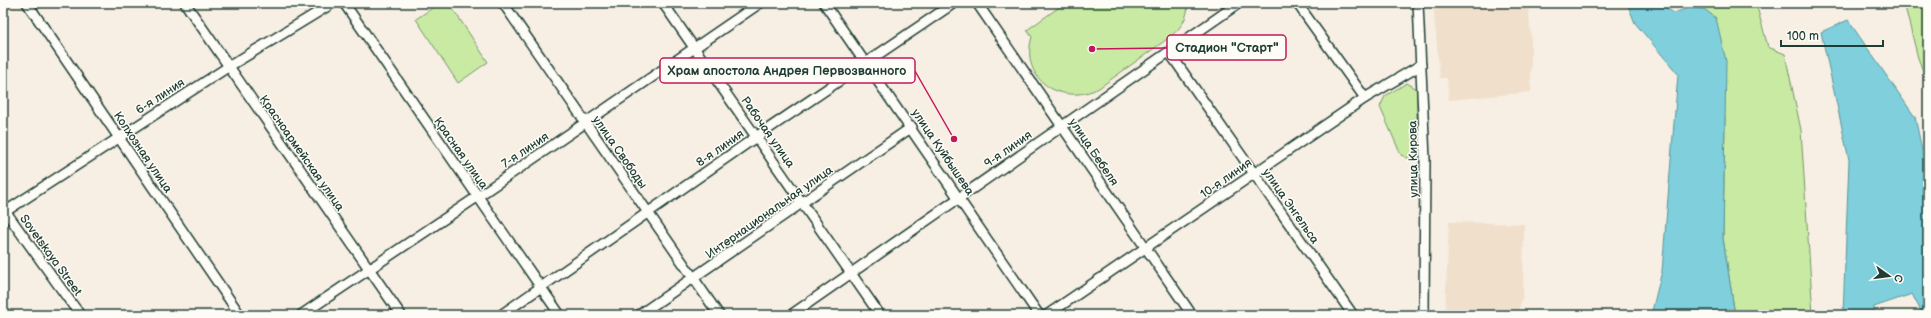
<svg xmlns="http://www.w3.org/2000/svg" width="1931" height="318" font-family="'Balsamiq Sans',sans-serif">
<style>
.built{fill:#f0dfcb}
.green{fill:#c9eaa3;stroke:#74946c}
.water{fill:#80cfdd;stroke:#599599}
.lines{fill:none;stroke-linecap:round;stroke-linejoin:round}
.minor-casing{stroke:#1f3d34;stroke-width:12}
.minor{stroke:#fdfcf7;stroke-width:9}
.labels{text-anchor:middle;stroke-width:3;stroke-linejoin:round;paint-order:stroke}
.street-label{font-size:12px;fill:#1f3d34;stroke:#fdfcf7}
.leader{fill:none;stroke:#c2185b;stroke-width:1.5}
.callout-dot{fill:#c2185b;stroke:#fdfcf7;stroke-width:1.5}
.callout{fill:#fdfcf7;stroke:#c2185b;stroke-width:1.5}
.callout-label{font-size:13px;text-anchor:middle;font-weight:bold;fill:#1f3d34}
</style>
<rect width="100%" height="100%" fill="#f7efe3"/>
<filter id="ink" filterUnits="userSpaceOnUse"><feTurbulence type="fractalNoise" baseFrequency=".025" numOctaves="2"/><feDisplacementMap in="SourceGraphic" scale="8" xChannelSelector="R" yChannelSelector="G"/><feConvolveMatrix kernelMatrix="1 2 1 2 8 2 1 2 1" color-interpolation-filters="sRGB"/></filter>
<g filter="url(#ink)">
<!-- built -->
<g class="built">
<polygon points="1433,3 1528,3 1531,38 1531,92 1449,100 1447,78 1440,78"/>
<polygon points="1449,222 1524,224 1523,295 1517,315 1445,315"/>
</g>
<!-- green -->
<g class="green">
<polygon points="440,3 449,3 488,62 458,83 416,19"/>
<path d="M1065 3H1188C1188 18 1181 28 1170 37L1099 88C1062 107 1019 80 1032 37L1027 30Z"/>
<polygon points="1659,3 1766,3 1757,7 1768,47 1785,54 1801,130 1813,315 1735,315 1723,238 1725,118 1688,8"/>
<polygon points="1904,3 1928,3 1928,84 1918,58"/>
<polygon points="1407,83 1417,89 1417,155 1410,159 1401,155 1380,107 1385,96"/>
</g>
<!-- water -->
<g class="water">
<polygon points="1627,3 1659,3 1674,13 1688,8 1704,9 1716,18 1726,61 1723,238 1735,315 1651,315 1662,271 1678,74 1635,23"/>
<polygon points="1848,20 1915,117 1928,178 1928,315 1923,315 1912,294 1874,307 1874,315 1843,315 1849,160 1821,32"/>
</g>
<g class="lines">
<!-- minor casing -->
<g class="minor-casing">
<g id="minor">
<polyline points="27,3 240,315"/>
<polyline points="185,3 401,315"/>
<polyline points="344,3 560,315"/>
<polyline points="503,3 719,315"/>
<polyline points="663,3 880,315"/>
<polyline points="824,3 1039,315"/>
<polyline points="977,3 1192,315"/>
<polyline points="1297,3 1365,98"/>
<polyline points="1418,3 1425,159 1424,315"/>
<polyline points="1169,52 1353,315"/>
<polyline points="3,208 80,315"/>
<polyline points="3,213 228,67 333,3"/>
<polyline points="301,315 477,197 760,3"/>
<polyline points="501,315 756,137 954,3"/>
<polyline points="639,315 912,127"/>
<polyline points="791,315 1239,3"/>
<polyline points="1047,315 1365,98 1421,65"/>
</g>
</g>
<!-- minor -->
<use href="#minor" class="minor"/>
</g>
</g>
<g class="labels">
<!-- street labels -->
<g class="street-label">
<text transform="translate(160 96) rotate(-33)" y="4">6-я линия</text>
<text transform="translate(768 132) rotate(55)" y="4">Рабочая улица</text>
<text transform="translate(720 148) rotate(-35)" y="4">8-я линия</text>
<text transform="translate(1008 149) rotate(-35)" y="4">9-я линия</text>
<text transform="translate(525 150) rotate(-34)" y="4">7-я линия</text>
<text transform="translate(143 152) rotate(56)" y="4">Колхозная улица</text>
<text transform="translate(620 152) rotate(55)" y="4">улица Свободы</text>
<text transform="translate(943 152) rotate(56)" y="4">улица Куйбышева</text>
<text transform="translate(1094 152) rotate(56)" y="4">улица Бебеля</text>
<text transform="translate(302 153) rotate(55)" y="4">Красноармейская улица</text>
<text transform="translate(461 153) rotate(55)" y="4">Красная улица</text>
<text transform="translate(1413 159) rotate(-91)" y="4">улица Кирова</text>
<text transform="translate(1226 178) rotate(-35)" y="4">10-я линия</text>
<text transform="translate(1291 206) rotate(55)" y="4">улица Энгельса</text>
<text transform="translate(769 212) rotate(-35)" y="4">Интернациональная улица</text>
<text transform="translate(51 255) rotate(54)" y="4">Sovetskaya Street</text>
</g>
</g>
<!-- callouts -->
<path class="leader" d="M1092 49L1167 48M954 139L915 71"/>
<g class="callout-dot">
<circle cx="1092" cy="49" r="4"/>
<circle cx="954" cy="139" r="4"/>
</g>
<g class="callout">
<rect x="1167" y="35" width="119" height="25" rx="4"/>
<rect x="660" y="58" width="255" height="25" rx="4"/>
</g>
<g class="callout-label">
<text x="1227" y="52">Стадион "Старт"</text>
<text x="787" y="75">Храм апостола Андрея Первозванного</text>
</g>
<!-- margin -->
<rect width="1931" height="318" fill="none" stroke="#fdfcf7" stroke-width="16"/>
<rect x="8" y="8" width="1915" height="302" fill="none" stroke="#1f3d34" stroke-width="1.5" filter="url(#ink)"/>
<!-- north arrow -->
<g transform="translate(1889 276) rotate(104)" stroke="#fdfcf7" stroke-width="3" paint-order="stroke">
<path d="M0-3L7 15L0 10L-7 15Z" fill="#1f3d34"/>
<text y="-6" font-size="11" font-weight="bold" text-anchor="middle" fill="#1f3d34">С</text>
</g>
<!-- scale -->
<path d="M1781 40v6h102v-6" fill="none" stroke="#1f3d34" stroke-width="2"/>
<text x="1787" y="40" font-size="12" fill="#1f3d34" stroke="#fdfcf7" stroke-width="3" paint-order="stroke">100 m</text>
</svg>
